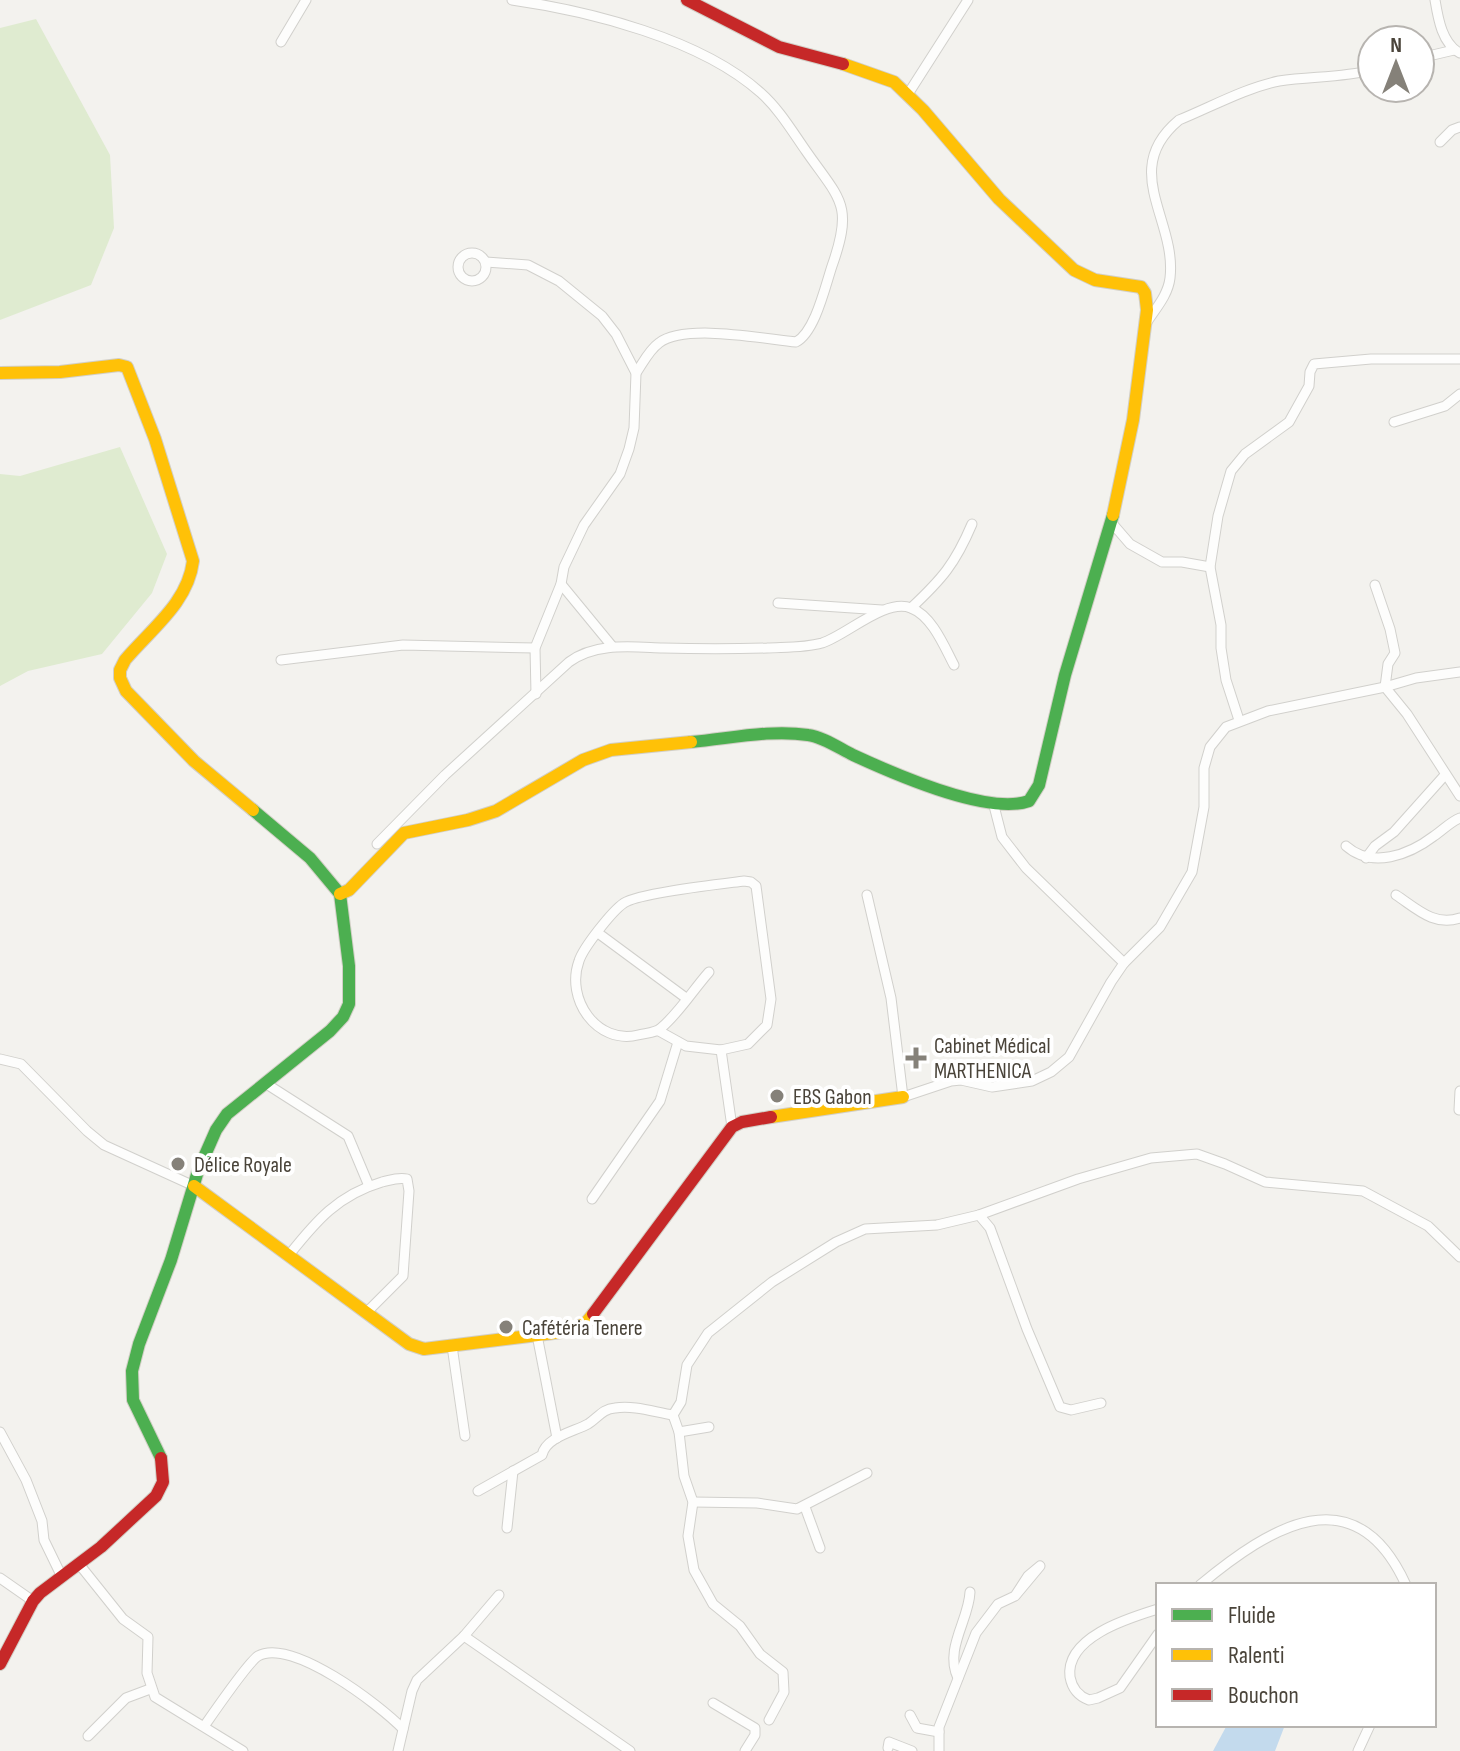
<svg xmlns="http://www.w3.org/2000/svg" width="1460" height="1751" font-family="'Sofia Sans Condensed',sans-serif">
<style>
.green{fill:#dfebd0}
.water{fill:#c3daed}
.lines{fill:none;stroke-linecap:round;stroke-linejoin:round}
.street-casing{stroke:#d1d0cc;stroke-width:11}
.fast-casing{stroke:#d2cfc6;stroke-width:14}
.slow-casing{stroke:#d2cfc6;stroke-width:14}
.jam-casing{stroke:#d2cfc6;stroke-width:14}
.street{stroke:#fdfdfc;stroke-width:9}
.fast{stroke:#4caf50;stroke-width:12}
.slow{stroke:#ffc107;stroke-width:12}
.jam{stroke:#c62828;stroke-width:12}
.poi-dot{fill:#858179;stroke:#fff;stroke-width:3}
.labels{text-anchor:middle;stroke-width:8;stroke-linejoin:round;paint-order:stroke}
.poi-label{font-size:22px;fill:#4a443a;stroke:#fff;text-anchor:start}
</style>
<rect width="100%" height="100%" fill="#f3f2ee"/>
<!-- green -->
<g class="green">
<polygon points="36,19 110,155 114,228 91,285 0,320 0,28"/>
<polygon points="120,447 167,554 152,593 102,654 28,671 0,686 0,474 20,476"/>
</g>
<!-- water -->
<polygon class="water" points="1227,1725 1285,1725 1275,1751 1213,1751"/>
<g class="lines">
<!-- street casing -->
<g class="street-casing">
<g id="street">
<path d="M512 0C590 11 701 39 761 93 779 109 792 131 806 151 840 200 854 204 832 266 825 287 815 332 796 342 764 339 685 323 659 343 649 350 643 363 636 373"/>
<path d="M1435 0C1438 18 1442 44 1460 53"/>
<polyline points="281,42 306,0"/>
<polyline points="1420,58 1454,50"/>
<polyline points="908,94 968,0"/>
<polyline points="1440,142 1452,130 1460,127"/>
<circle cx="472" cy="267" r="14"/>
<polyline points="486,262 528,265 559,281 602,316 616,334 636,373 634,428 629,449 620,474 584,525 564,567 561,584 535,648 536,694"/>
<path d="M1147 322C1156 308 1168 295 1170 278 1177 220 1119 170 1179 120 1211 107 1245 88 1279 81 1310 76 1341 78 1372 70"/>
<polyline points="1394,422 1445,406 1460,394"/>
<polyline points="1111,522 1130,544 1162,562 1182,562 1210,567"/>
<polyline points="561,584 612,646"/>
<polyline points="1375,585 1390,629 1395,653 1388,664 1385,687 1407,714 1460,796"/>
<polyline points="778,603 882,610"/>
<path d="M911 608C942 579 955 564 972 524"/>
<polyline points="281,660 403,645 535,648"/>
<polyline points="1239,720 1226,680 1221,648 1221,625 1210,567 1218,516 1231,471 1245,454 1289,422 1309,386 1310,372 1314,364 1371,359 1460,359"/>
<polyline points="993,802 1002,837 1026,868 1124,963"/>
<path d="M377 844 445 775 569 662C596 642 632 647 663 648 698 649 733 649 767 648 785 647 804 648 822 643 847 635 885 598 911 608 932 616 944 646 954 665"/>
<path d="M1346 846C1372 869 1409 855 1434 836 1443 830 1450 822 1460 818"/>
<polyline points="1366,858 1375,846 1394,832 1445,775"/>
<polyline points="867,895 891,998 903,1097 951,1081 961,1080 992,1087 1032,1081 1051,1072 1069,1057 1111,982 1124,963 1160,927 1192,872 1204,807 1204,768 1210,747 1226,727 1268,711 1385,687 1416,678 1460,672"/>
<path d="M1396 895C1416 908 1434 927 1460 918"/>
<polyline points="598,933 686,998"/>
<path d="M659 1031 686 1046 721 1050 748 1044 767 1025 771 999 756 886 751 882 744 881C721 884 639 893 624 903 612 911 583 948 579 961 565 999 597 1045 638 1035 646 1033 656 1033 661 1028 679 1013 693 990 709 972"/>
<polyline points="721,1050 732,1127"/>
<polyline points="0,1059 21,1064 87,1131 104,1145 194,1186"/>
<polyline points="265,1083 348,1136 369,1186"/>
<polyline points="1459,1110 1460,1091"/>
<polyline points="592,1199 660,1101 678,1042"/>
<polyline points="979,1215 990,1228 1027,1329 1060,1407 1071,1410 1101,1403"/>
<path d="M289 1255C316 1221 338 1195 382 1182 391 1180 398 1177 407 1179L409 1191 403 1276 367 1312"/>
<polyline points="537,1335 557,1438"/>
<polyline points="452,1346 465,1436"/>
<polyline points="673,1415 679,1432 684,1476 693,1502 688,1536 694,1570 713,1604 740,1626 760,1654 783,1672 784,1692 769,1720"/>
<polyline points="0,1432 26,1480 42,1521 44,1540 61,1575"/>
<polyline points="679,1432 709,1427"/>
<path d="M478 1491 542 1455C546 1437 573 1432 588 1424 598 1418 602 1409 615 1408 634 1405 654 1412 673 1415L681 1402 687 1365 708 1333 772 1282 836 1242 865 1229 937 1225 979 1215 1078 1179 1151 1158 1197 1154 1225 1164 1265 1182 1363 1191 1428 1226 1460 1257"/>
<polyline points="693,1502 757,1503 797,1509 867,1473"/>
<polyline points="805,1507 820,1548"/>
<polyline points="507,1528 513,1471"/>
<polyline points="79,1564 123,1619 148,1637 147,1673 155,1697 243,1751"/>
<polyline points="0,1578 33,1601"/>
<path d="M1200 1585C1270 1527 1355 1473 1406 1585"/>
<path d="M1158 1609C1129 1618 1065 1637 1070 1677 1072 1688 1078 1696 1089 1700L1098 1698 1120 1688 1158 1634"/>
<polyline points="464,1636 630,1751"/>
<path d="M958 1678C944 1649 969 1620 970 1592"/>
<polyline points="713,1703 755,1728 755,1735 745,1751"/>
<polyline points="910,1715 917,1728 939,1732"/>
<path d="M205 1725C214 1712 249 1662 258 1656 291 1637 380 1705 403 1729"/>
<polyline points="88,1736 126,1698 150,1689"/>
<polyline points="888,1748 889,1742 912,1751"/>
<polyline points="398,1751 412,1691 417,1680 464,1636 499,1595"/>
<polyline points="939,1751 939,1727 976,1633 998,1604 1015,1596 1040,1566 1028,1576 1015,1596"/>
<polyline points="1358,1751 1370,1725"/>
</g>
</g>
<!-- fast casing -->
<g class="fast-casing">
<g id="fast">
<path d="M691 742C728 739 770 729 808 735 823 737 839 748 853 755 892 773 988 816 1029 801L1039 785 1065 675 1113 515"/>
<polyline points="161,1458 133,1400 132,1371 139,1344 171,1260 198,1171 216,1130 227,1114 330,1031 343,1017 349,1004 349,966 340,894 310,858 253,810"/>
</g>
</g>
<!-- slow casing -->
<g class="slow-casing">
<g id="slow">
<polyline points="843,64 894,82 923,110 999,199 1074,270 1095,280 1141,287 1145,293 1147,310 1133,420 1113,515"/>
<path d="M0 373 60 372 119 365 127 367 155 439 193 561C188 603 151 629 125 660L120 670V678L126 691 194 761 253 810"/>
<polyline points="340,894 349,890 404,833 468,820 496,811 583,760 611,750 691,742"/>
<polyline points="771,1117 903,1097"/>
<polyline points="194,1186 409,1344 424,1349 562,1332 585,1324 593,1314"/>
</g>
</g>
<!-- jam casing -->
<g class="jam-casing">
<g id="jam">
<polyline points="687,0 779,47 843,64"/>
<polyline points="593,1314 732,1127 742,1122 771,1117"/>
<polyline points="0,1664 33,1601 40,1593 101,1547 156,1496 163,1482 161,1458"/>
</g>
</g>
<!-- street -->
<use href="#street" class="street"/>
<!-- fast -->
<use href="#fast" class="fast"/>
<!-- slow -->
<use href="#slow" class="slow"/>
<!-- jam -->
<use href="#jam" class="jam"/>
</g>
<!-- markers -->
<g class="poi-dot">
<path d="M912 1046h8v8h8v8h-8v8h-8v-8h-8v-8h8z"/>
<circle cx="777" cy="1096" r="8"/>
<circle cx="178" cy="1164" r="8"/>
<circle cx="506" cy="1327" r="8"/>
</g>
<g class="labels">
<!-- poi labels -->
<g class="poi-label">
<text x="934" y="1053">Cabinet Médical<tspan x="934" dy="25">MARTHENICA</tspan></text>
<text x="793" y="1104">EBS Gabon</text>
<text x="194" y="1172">Délice Royale</text>
<text x="522" y="1335">Cafétéria Tenere</text>
</g>
</g>
<!-- legend -->
<rect x="1156" y="1583" width="280" height="144" fill="#ffffff" stroke="#b7b4b0" stroke-width="2"/>
<rect x="1172" y="1609" width="40" height="12" fill="#4caf50" stroke="#b7b4b0" stroke-width="2"/>
<text x="1228" y="1623" font-size="24" fill="#4a443a">Fluide</text>
<rect x="1172" y="1649" width="40" height="12" fill="#ffc107" stroke="#b7b4b0" stroke-width="2"/>
<text x="1228" y="1663" font-size="24" fill="#4a443a">Ralenti</text>
<rect x="1172" y="1689" width="40" height="12" fill="#c62828" stroke="#b7b4b0" stroke-width="2"/>
<text x="1228" y="1703" font-size="24" fill="#4a443a">Bouchon</text>
<!-- north arrow -->
<g transform="translate(1396 64)"><circle r="38" fill="#ffffff" stroke="#b7b4b0" stroke-width="2"/>
<path d="M0-6L14 30L0 20L-14 30Z" fill="#858179"/>
<text y="-12" font-size="22" font-weight="bold" text-anchor="middle" fill="#4a443a">N</text>
</g>
</svg>
